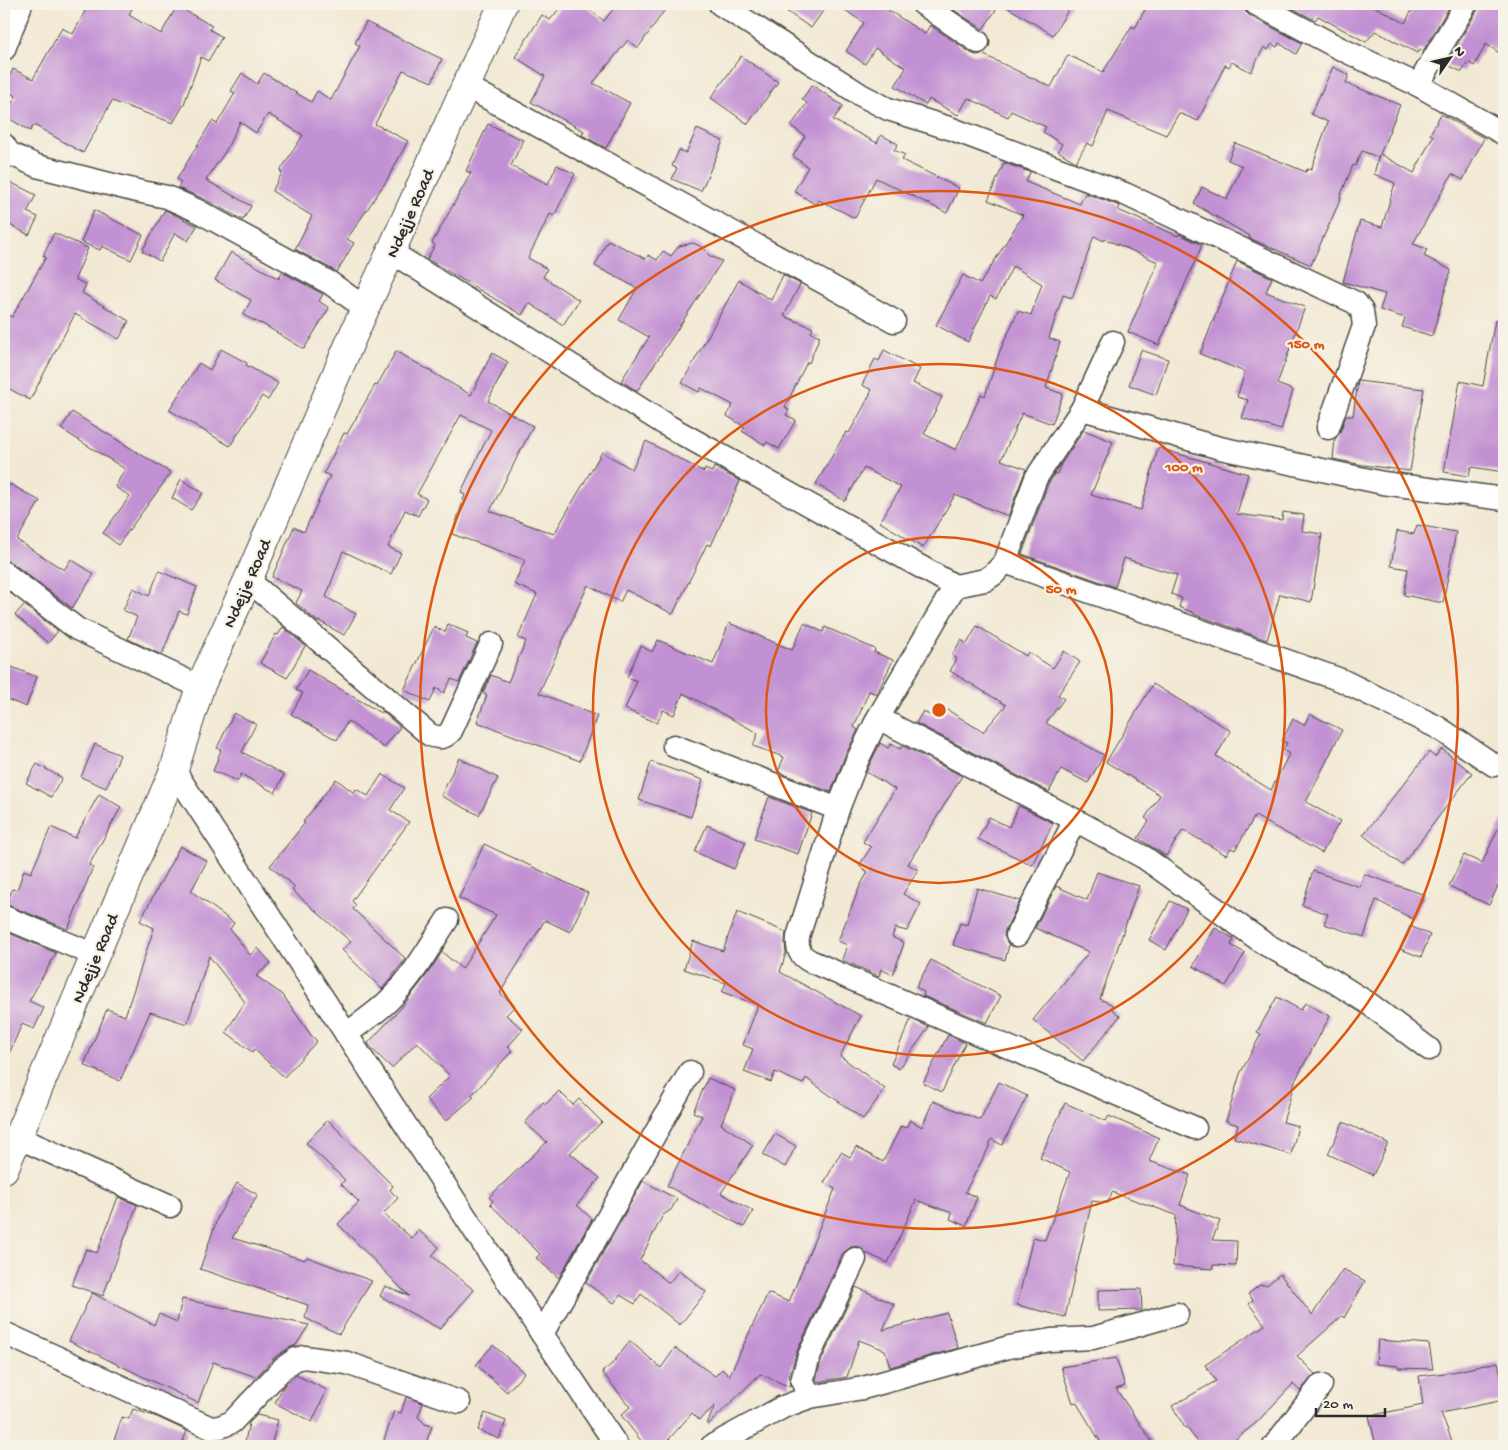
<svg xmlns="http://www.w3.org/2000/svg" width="1508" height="1450" font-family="'Gochi Hand',sans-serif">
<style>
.building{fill:#c291d3}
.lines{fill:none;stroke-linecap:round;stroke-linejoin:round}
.minor-casing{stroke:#494844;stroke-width:25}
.tertiary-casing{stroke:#494844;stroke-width:30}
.minor{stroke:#fff;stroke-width:22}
.tertiary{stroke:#fff;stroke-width:28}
.ring{fill:none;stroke:#df570e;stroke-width:2.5}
.labels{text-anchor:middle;stroke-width:4.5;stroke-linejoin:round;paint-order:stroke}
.street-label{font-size:18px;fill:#2b2b2b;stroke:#f7f3e8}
.centre{fill:#df570e;stroke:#f7f3e8;stroke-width:2.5}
.ring-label{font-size:15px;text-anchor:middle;font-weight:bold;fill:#df570e;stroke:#f7f3e8;stroke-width:4.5;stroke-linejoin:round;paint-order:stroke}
</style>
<rect width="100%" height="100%" fill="#f7f3e8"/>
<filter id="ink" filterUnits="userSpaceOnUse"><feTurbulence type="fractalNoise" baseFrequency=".02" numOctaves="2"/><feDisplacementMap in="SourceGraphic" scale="10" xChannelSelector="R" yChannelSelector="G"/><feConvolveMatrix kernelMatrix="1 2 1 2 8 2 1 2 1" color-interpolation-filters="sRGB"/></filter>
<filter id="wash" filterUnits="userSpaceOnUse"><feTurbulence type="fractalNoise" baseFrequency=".0096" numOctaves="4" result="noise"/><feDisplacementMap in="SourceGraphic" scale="20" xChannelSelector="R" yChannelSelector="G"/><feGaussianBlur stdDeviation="1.12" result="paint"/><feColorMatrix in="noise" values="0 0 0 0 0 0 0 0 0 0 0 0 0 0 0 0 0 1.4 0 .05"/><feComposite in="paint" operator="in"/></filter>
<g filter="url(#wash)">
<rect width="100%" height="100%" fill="#f2e9d4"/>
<g id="blocks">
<!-- building -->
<g class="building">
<polygon points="89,4 134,4 129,15 161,34 177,6 212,26 209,29 222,37 208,61 201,57 184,104 173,123 112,101 83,153 34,125 30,131 5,116 16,96 4,90 4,89 13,69 33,79 62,28 73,34"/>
<polygon points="563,4 583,4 604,21 617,4 669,4 638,48 628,40 593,83 630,103 606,148 582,135 584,131 531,102 545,76 515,57 542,15 550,20"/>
<polygon points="776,4 828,4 811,28"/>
<polygon points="836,4 879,4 925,34 930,25 971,53 976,55 982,54 1051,87 1068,55 1103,72 1132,26 1135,28 1148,4 1243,4 1245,11 1250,16 1302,43 1296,54 1279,43 1277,47 1272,44 1268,50 1264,47 1251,72 1232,62 1229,67 1225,65 1198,121 1179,113 1166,135 1108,111 1093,146 1087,143 1076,162 1058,151 1062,144 1043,132 1046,127 1011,111 1008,117 968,98 958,115 929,99 926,105 895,86 906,68 875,48 865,64 846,51 864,23"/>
<polygon points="958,4 1000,4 983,29 954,10"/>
<polygon points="1002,4 1072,4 1053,35"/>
<polygon points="1284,4 1370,4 1405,23 1413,8 1416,9 1419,4 1451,4 1423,51 1420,49 1417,53 1375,31 1366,42 1318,16 1315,20"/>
<polygon points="1479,4 1504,4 1504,56 1486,44 1474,66 1468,62 1462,72 1446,64 1477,11"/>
<polygon points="366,22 442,59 432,82 403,70 375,124 408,141 387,180 347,239 354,243 337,272 295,249 312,216 272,191 282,173 280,171 303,135 268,114 256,133 240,122 225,152 206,180 251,206 243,220 202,198 178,188 181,182 177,179 212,121 217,124 235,93 231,91 242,73 257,84 264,73 311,102 317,91 331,100 360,46 355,43"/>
<polygon points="741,56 778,82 748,124 711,98"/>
<polygon points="1333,67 1349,75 1346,83 1400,105 1380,154 1414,173 1433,136 1430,134 1441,114 1484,138 1463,180 1452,174 1413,244 1427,249 1424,256 1451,270 1432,336 1402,327 1405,318 1380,310 1385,294 1343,282 1360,221 1382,227 1395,183 1374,174 1379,155 1378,157 1362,151 1355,166 1353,165 1340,197 1341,198 1311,265 1249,238 1250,236 1194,204 1202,187 1227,199 1242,166 1228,160 1235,143 1306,172 1307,169 1311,170 1328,122 1311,114"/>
<polygon points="812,85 843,106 833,120 877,143 881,135 898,144 894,150 905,155 902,160 959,188 947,213 876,178 855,218 819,200 816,205 794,191 808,167 793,156 805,136 791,126 807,103 802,99"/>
<polygon points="488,124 523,140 511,166 548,184 557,165 575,174 554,216 550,214 528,258 547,269 543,277 579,300 563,325 529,303 522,315 427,259 435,245 432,243 471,173 466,171"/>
<polygon points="697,129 723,141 701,191 672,179 677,168 672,166 679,150 686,153"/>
<polygon points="1004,163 1030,172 1026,182 1080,204 1085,193 1120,206 1118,210 1178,236 1179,234 1202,245 1159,345 1128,332 1158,262 1105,239 1104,241 1094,236 1072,298 1063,295 1049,338 1060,342 1046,388 1063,394 1052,424 1022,413 1001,460 1026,469 1008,516 955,495 923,548 880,522 901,487 864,468 845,501 816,484 846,432 849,433 863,408 872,390 862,385 875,359 879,361 884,350 920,369 913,383 942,397 924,434 956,450 981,394 985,396 999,353 1018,311 1031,315 1042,284 1013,266 996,299 990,296 968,342 936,325 963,275 980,284 1023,215 988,200"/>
<polygon points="4,179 36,195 27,212 38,217 29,235 4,222"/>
<polygon points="94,210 143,235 131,260 102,246 100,250 81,242"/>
<polygon points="165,210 197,226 188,241 175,233 160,261 142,251"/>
<polygon points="54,233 88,248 75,279 86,285 82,293 129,321 119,339 75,314 30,400 4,386 4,312 12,317 46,257 43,256"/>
<polygon points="608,240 646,259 648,255 657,260 663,251 671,256 679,246 693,243 700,246 710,256 722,261 637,391 621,381 649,337 619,320 637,288 595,266"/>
<polygon points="231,252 279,279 282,272 323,294 319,301 329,308 304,349 261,323 261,324 243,315 251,300 215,280"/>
<polygon points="1237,261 1272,278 1266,292 1305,307 1277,384 1293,390 1281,430 1242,418 1248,400 1237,397 1245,372 1200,354"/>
<polygon points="783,275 800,284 784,316 813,328 811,333 820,336 809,363 807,362 785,407 789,410 786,415 796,420 779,449 767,442 765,445 742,431 745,427 727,416 733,405 701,388 699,392 682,383 739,280 771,300"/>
<polygon points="1495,320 1504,321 1504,472 1471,467 1469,476 1444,472 1460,381 1483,386"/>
<polygon points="221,349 247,363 246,365 278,383 268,400 262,396 230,446 169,410 199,363 210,370"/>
<polygon points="1141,350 1168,359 1156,395 1129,385"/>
<polygon points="396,351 471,395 492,353 508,362 488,401 533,426 490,511 554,534 602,452 632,469 646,441 704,472 705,469 712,472 714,467 740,481 711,546 707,544 673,614 626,590 620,602 588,585 539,693 597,716 580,761 477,722 487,695 483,693 491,675 508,682 526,641 518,638 537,594 514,584 525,560 452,534 465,495 461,492 491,430 461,415 417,494 427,499 418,516 405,510 388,547 401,553 391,574 343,551 326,597 356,614 344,635 319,621 318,622 296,603 302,591 272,577 294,527 304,532 330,476 324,473 344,433 347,434 375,385 377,386"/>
<polygon points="1358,381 1424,389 1410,471 1363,465 1333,459 1335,439 1340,432 1346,416 1353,416"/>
<polygon points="72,412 171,473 118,545 103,533 130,496 115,487 125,469 61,429"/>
<polygon points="1084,430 1113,442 1091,495 1141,510 1158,448 1248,474 1237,514 1282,520 1283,512 1304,515 1302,531 1322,534 1311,602 1280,594 1267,640 1194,614 1194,613 1179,607 1182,598 1171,594 1177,575 1124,558 1115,587 1022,554 1048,484 1055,473 1057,474 1061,464"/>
<polygon points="181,479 203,493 191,510 172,498"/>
<polygon points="10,484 40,501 17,540 64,570 71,559 94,574 72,608 12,563 4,560 4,495"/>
<polygon points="1417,525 1456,532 1443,603 1404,595 1408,569 1391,566 1397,531 1414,534"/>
<polygon points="159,571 197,587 187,614 179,611 162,655 128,639 137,617 123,610 133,588 149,596"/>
<polygon points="24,605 58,631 48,643 15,615"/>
<polygon points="729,623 792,650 804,623 823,632 825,627 875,649 874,652 893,660 877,694 869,691 854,727 858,730 844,758 831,792 778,772 784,757 753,746 758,733 683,693 674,715 663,710 657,723 625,709 637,681 627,677 641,646 652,652 658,640 713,664"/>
<polygon points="448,624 468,633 466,638 477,643 459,682 451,679 444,693 436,688 430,702 404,690 434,627 445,632"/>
<polygon points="977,626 1026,656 1028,652 1053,668 1064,651 1080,662 1058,695 1064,699 1046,723 1104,755 1088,783 1061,769 1049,792 916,723 923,711 931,716 938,704 983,732 1006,705 950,671 957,659 952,655 961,640 967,644"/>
<polygon points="283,627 305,646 287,678 260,663 276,634 278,635"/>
<polygon points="4,664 37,677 26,707 4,698"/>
<polygon points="308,670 381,713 382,711 400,727 384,748 348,721 337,740 291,714 303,693 296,690"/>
<polygon points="1153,684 1231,731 1216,756 1271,790 1289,754 1283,750 1287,743 1282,741 1293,719 1304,725 1310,714 1342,730 1306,802 1340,821 1322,853 1255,816 1235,850 1231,848 1226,855 1183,830 1166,856 1138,838 1149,821 1145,818 1160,795 1106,762"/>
<polygon points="234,713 256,724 242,752 284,775 275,793 241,774 238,781 213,771 221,750 217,748"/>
<polygon points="880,743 888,748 891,744 900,749 903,746 962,776 908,864 918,870 903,894 921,904 907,931 895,928 892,937 904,943 893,975 881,969 879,976 842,960 847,945 838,941 860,886 868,872 859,866 871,847 863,842 895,789 866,772"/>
<polygon points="95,744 120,755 106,788 81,777"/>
<polygon points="1442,749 1472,773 1402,865 1363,835 1429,752 1435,757"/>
<polygon points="459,758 498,778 479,815 441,796"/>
<polygon points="651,762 703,780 691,817 639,800"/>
<polygon points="37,764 62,778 51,797 26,783"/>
<polygon points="382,774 404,788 390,810 409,822 352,901 356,905 353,909 406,959 382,989 342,950 351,942 292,890 295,887 270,866 305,823 303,822 336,779 354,793 356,789 368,796"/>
<polygon points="99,794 121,807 89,865 93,867 68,929 7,905 12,889 17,890 24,870 31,873 51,827 75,838"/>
<polygon points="769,797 812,813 798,854 754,839"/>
<polygon points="1019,806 1053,823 1032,865 978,839 989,817 1009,827"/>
<polygon points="1504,816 1504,873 1489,905 1449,886 1464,855 1482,863"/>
<polygon points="707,825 746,842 734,869 695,852"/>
<polygon points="484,844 588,893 570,932 545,920 500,993 515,1006 506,1015 523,1029 508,1047 512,1051 472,1095 474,1097 446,1121 426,1099 450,1076 417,1042 392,1068 372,1049 368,1043 402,1007 426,976 442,952 462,969 496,915 459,898"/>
<polygon points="180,846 207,861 191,891 234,923 230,929 250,955 258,948 271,963 256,976 283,995 310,1034 317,1041 284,1077 254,1049 252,1052 226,1032 245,1002 209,956 187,1024 150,1012 120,1081 84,1065 107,1009 125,1016 154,928 140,921"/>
<polygon points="1313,871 1360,887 1364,874 1425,895 1413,919 1376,900 1364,937 1324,924 1328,914 1302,905"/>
<polygon points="1097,872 1139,886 1100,999 1113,1005 1111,1008 1120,1016 1083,1061 1033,1020 1089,952 1035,928 1056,886 1087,900"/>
<polygon points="977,888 1020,901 1005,930 1004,936 1009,945 1005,960 953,945 960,923 967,925"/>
<polygon points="1170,901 1187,909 1166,950 1149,940"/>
<polygon points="737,912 786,932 785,942 786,953 780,972 861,1016 840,1056 885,1089 863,1119 806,1078 803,1084 775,1072 771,1082 744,1072 753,1049 743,1045 758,1005 722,992 726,983 684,969 693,941 723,951"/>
<polygon points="1410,926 1430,935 1421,957 1400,949"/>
<polygon points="1215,928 1234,939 1231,945 1245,953 1226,986 1193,966"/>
<polygon points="4,931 56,953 29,1001 44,1008 34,1029 22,1024 4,1065"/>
<polygon points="931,960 1001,996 987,1023 923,996 924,992 916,987"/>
<polygon points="1277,997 1301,1010 1305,1003 1330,1016 1295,1081 1283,1122 1298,1126 1291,1155 1234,1138 1238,1125 1226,1121 1240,1074 1261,1034 1257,1032"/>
<polygon points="911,1019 929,1027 899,1069 891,1064"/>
<polygon points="948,1035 965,1043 942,1092 923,1083"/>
<polygon points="708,1078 735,1090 721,1124 753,1145 721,1193 753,1211 744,1227 667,1186 702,1116 693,1112"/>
<polygon points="999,1082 1027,1096 1002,1145 991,1139 989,1147 965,1192 977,1197 966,1226 950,1219 952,1213 916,1200 888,1263 866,1253 860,1247 852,1246 843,1253 797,1351 789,1377 790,1387 760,1374 708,1425 707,1424 715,1406 699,1420 692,1413 663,1446 645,1446 621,1415 630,1407 602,1372 612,1364 630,1341 661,1368 675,1348 715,1376 722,1369 729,1376 768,1293 789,1302 835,1189 824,1183 841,1152 850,1157 856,1147 883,1162 901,1126 906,1128 910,1120 922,1127 933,1101 980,1120"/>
<polygon points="559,1091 573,1105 579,1099 602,1122 570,1153 600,1178 577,1205 592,1219 559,1278 536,1258 540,1254 490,1204 493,1201 489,1197 547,1142 525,1123 543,1102 546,1104"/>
<polygon points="1065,1103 1106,1121 1109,1116 1159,1138 1149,1161 1190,1175 1180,1205 1220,1221 1212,1240 1237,1241 1236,1266 1213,1265 1213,1269 1173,1266 1176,1215 1112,1192 1108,1203 1092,1201 1065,1317 1017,1305 1033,1237 1045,1240 1070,1172 1040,1158"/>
<polygon points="328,1120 393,1186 390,1190 398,1198 383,1214 412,1238 418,1230 439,1247 432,1256 474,1290 440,1329 380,1296 385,1286 409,1296 338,1224 359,1202 341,1184 345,1180 306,1143"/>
<polygon points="1343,1122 1388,1143 1373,1175 1328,1154"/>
<polygon points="775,1134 796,1146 785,1167 763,1155"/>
<polygon points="643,1181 677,1199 671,1210 663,1215 640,1260 669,1283 679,1270 706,1292 680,1325 641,1294 635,1304 620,1295 614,1303 586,1283"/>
<polygon points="237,1183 258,1195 232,1238 305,1260 307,1257 372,1281 339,1334 305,1318 308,1305 200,1269 218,1216"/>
<polygon points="118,1197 137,1205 103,1296 72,1285 86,1249 97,1253"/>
<polygon points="1343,1269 1365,1281 1344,1318 1342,1316 1297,1356 1315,1374 1300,1391 1293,1384 1257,1422 1227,1446 1201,1446 1186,1427 1185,1428 1172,1406 1216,1381 1205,1365 1265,1325 1249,1304 1253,1300 1248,1294 1260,1285 1267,1285 1280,1274 1312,1315"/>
<polygon points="856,1287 894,1304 883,1330 947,1313 958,1348 890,1367 885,1350 859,1340 847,1377 817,1382 816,1380 821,1361"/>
<polygon points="1141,1289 1142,1310 1098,1311 1098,1290"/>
<polygon points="92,1293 154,1325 159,1314 177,1322 182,1299 309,1325 296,1345 289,1348 275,1357 256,1377 213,1362 198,1403 69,1341"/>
<polygon points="1378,1340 1429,1344 1433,1369 1399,1368 1399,1366 1376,1364"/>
<polygon points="493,1345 524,1373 507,1392 476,1365"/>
<polygon points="1116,1358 1125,1386 1116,1389 1155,1446 1103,1446 1076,1402 1073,1403 1061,1367"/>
<polygon points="1498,1362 1504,1391 1504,1400 1441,1413 1454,1446 1376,1446 1369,1416 1423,1405 1419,1376 1453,1372"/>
<polygon points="296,1375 327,1390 312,1422 275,1403 283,1387"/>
<polygon points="406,1397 423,1403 418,1417 425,1424 432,1426 425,1446 382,1446 394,1411 401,1413"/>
<polygon points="133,1409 157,1417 187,1431 181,1446 112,1446 122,1417 129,1419"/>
<polygon points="485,1413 506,1421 499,1439 478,1430"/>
<polygon points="257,1415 278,1420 271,1446 244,1446 249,1423"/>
</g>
</g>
</g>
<g filter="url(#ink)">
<use href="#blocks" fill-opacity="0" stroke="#494844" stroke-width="1"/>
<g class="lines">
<!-- minor casing -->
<g class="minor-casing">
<g id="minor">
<polyline points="720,4 861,95 888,109 952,129 1125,194 1356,303 1362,311 1364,326 1328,428"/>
<polyline points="923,4 978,42"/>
<polyline points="1256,4 1341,49 1418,85 1504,134"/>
<polyline points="4,49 21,4"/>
<polyline points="1418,85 1466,4"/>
<polyline points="466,86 894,321"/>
<polyline points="4,145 9,153 37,166 137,191 167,197 196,210 330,283 365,308"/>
<polyline points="391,252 668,426 955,586 985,580 994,574 1005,562 1036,478 1082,409 1113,342"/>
<polyline points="1082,409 1220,448 1383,483 1504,499"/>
<polyline points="1005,562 1341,680 1437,727 1494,765"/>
<polyline points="4,573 77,629 200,687"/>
<path d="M248 580 430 735C439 738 444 739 451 731L491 644"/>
<path d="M955 586 878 718 856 763 838 809 798 937C797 949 799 955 810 961L1195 1128"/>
<polyline points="878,718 1075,820 1145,858 1265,944 1333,981 1368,1003 1429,1049"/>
<polyline points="674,746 838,809"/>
<polyline points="174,770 542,1334 617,1446"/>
<polyline points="4,917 95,955"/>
<polyline points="1017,935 1075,820"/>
<path d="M346 1034C362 1022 380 1011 394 995 415 973 430 946 447 920"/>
<polyline points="17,1137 170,1206"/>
<polyline points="4,1333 211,1428 220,1427 232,1422 283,1368 296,1359 304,1357 347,1363 459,1402"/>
<polyline points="542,1334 690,1072"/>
<polyline points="810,1397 802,1381 809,1356 855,1259"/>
<polyline points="712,1446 783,1407 810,1397 863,1388 1009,1347 1051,1340 1093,1338 1177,1314"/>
<polyline points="1274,1446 1321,1385"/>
</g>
</g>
<!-- tertiary casing -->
<g class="tertiary-casing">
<polyline id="tertiary" points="4,1169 174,770 200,687 248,580 354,333 503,4"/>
</g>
<!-- minor -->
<use href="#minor" class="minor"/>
<!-- tertiary -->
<use href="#tertiary" class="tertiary"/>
</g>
</g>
<!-- distance rings -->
<g class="ring">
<circle cx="939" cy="710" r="173"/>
<circle cx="939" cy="710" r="346"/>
<circle cx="939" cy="710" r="519"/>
</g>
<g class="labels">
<!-- street labels -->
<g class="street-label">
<text transform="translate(409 213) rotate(-66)" y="6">Ndejje Road</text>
<text transform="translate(246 583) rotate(-66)" y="6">Ndejje Road</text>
<text transform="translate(94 958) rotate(-67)" y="6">Ndejje Road</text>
</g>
</g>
<circle cx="939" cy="710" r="8" class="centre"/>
<g class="ring-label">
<text x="1306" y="348">150 m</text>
<text x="1184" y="471">100 m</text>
<text x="1061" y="593">50 m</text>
</g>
<!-- margin -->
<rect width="1508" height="1450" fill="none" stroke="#f7f3e8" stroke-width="20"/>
<!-- north arrow -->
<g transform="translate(1450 58) rotate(56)" stroke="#f7f3e8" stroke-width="4" paint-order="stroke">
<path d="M0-4L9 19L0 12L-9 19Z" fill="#2b2b2b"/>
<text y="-8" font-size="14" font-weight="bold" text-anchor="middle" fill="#2b2b2b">N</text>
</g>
<!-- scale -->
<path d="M1316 1408v8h69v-8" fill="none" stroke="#2b2b2b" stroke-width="2.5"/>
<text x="1323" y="1408" font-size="15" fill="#2b2b2b" stroke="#f7f3e8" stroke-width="4" paint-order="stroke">20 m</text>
</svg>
